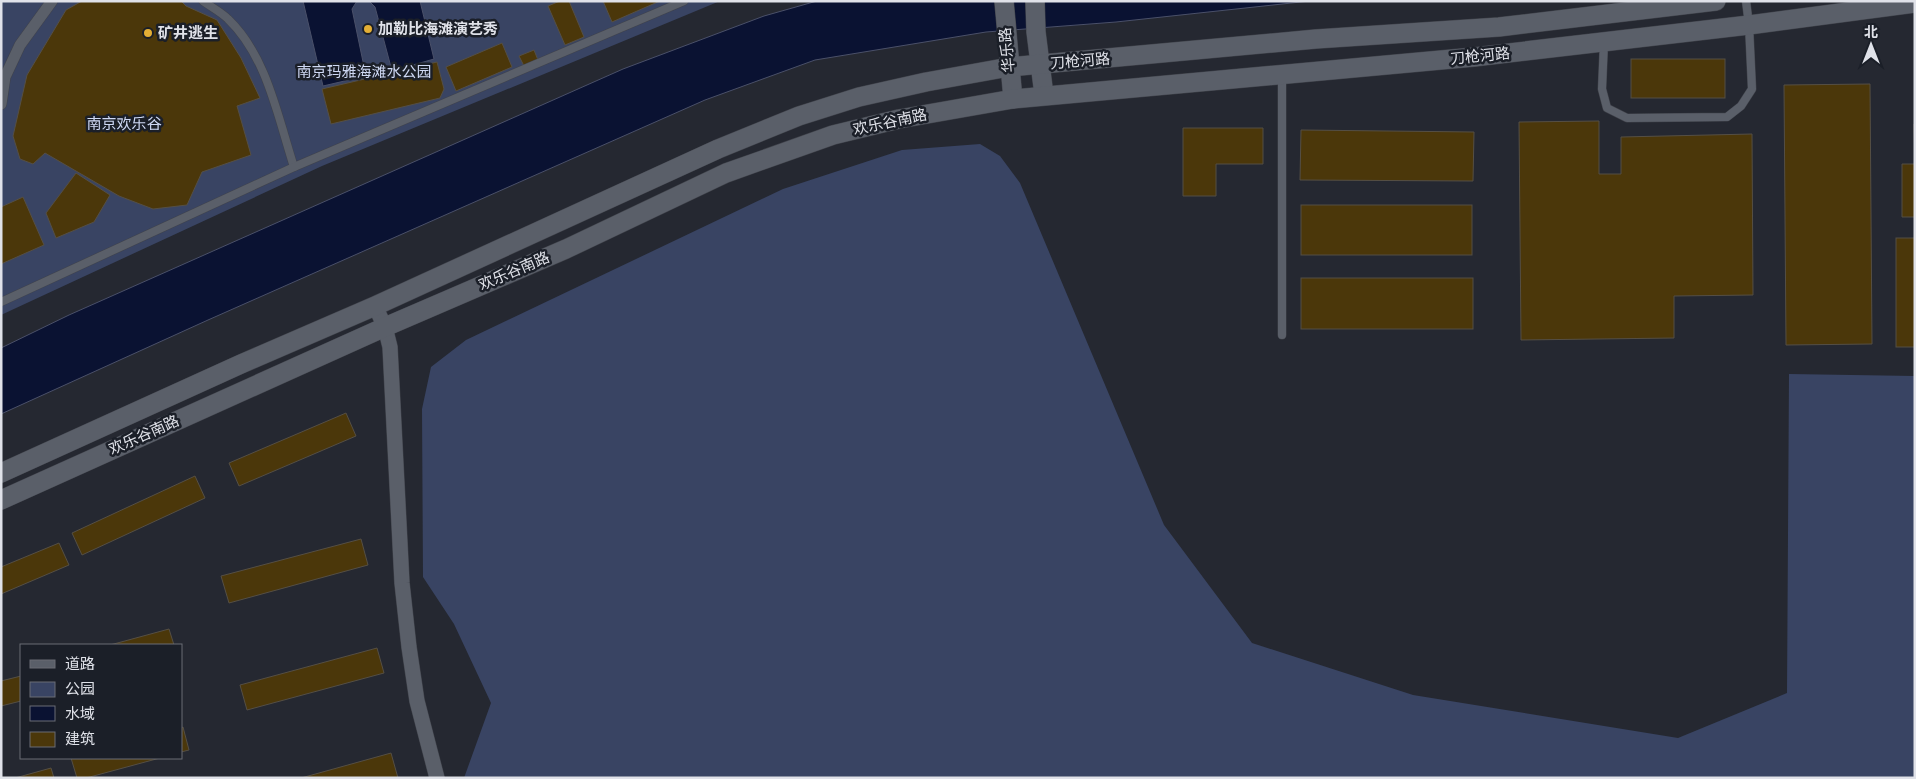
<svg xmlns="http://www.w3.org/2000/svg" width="1916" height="779" font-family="Inter,'Noto Sans SC',sans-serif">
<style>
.green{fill:#394463}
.water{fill:#0a1232;stroke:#4a5069}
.building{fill:#4b370a;stroke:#554f45}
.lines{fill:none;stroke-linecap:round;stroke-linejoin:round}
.service-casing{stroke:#40434b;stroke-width:9}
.pedestrian-casing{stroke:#40434b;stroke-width:12}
.minor-casing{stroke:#40434b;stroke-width:16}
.tertiary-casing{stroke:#40434b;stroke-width:20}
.service{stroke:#5a5f69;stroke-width:8}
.pedestrian{stroke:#5a5f69;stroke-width:11}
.minor{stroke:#5a5f69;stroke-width:15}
.tertiary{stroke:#5a5f69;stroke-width:19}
.poi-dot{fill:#e3ae35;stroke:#1b1f28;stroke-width:2}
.labels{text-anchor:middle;stroke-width:5;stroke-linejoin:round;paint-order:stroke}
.poi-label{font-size:15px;font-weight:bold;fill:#e0e2e9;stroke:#1b1f28;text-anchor:start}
.street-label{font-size:15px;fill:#e0e2e9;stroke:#1b1f28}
.park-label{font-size:15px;fill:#cfd9f4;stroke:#1b1f28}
</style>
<rect width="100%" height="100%" fill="#252831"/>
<!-- green -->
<g class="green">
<polygon points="1,1 720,1 322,166 1,315"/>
<polygon points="980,144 1000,156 1020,183 1164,525 1252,643 1413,695 1678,738 1787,693 1789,374 1915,376 1915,778 464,778 491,703 454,624 423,577 422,409 431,367 466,340 783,189 902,150"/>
</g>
<!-- water -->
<g class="water">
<polygon points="303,1 357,1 352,9 366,76 323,86"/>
<polygon points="369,1 420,1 434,59 392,71 375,7"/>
<polygon points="817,1 1310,1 1116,22 986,32 815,60 705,100 208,320 1,414 1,348 69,315 623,69 764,16"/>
</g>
<!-- building -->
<g class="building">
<polygon points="82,1 181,1 186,6 217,20 241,58 260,98 237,106 251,155 202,172 187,205 153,209 119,196 45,153 33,164 20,159 13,136 27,75 66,10"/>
<polygon points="560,1 569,1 584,37 565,45 548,6"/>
<polygon points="603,1 660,1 612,22"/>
<polygon points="502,43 512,67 456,91 446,67"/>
<polygon points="534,50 538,60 524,66 519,56"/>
<rect x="1631" y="59" width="94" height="39"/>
<polygon points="437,62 444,89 440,98 331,124 322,89"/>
<polygon points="1870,84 1872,344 1786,345 1784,85"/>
<polygon points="1599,121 1599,174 1621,174 1621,137 1752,134 1753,295 1674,296 1674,338 1521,340 1519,122"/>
<polygon points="1914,124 1915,124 1915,217 1902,217 1902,164 1915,164"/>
<polygon points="1183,128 1263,128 1263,164 1216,164 1216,196 1183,196"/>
<polygon points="1301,130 1474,132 1473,181 1300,180"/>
<polygon points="76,173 110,195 94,222 56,238 46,213"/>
<polygon points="23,197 44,245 1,264 1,207"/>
<rect x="1301" y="205" width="171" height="50"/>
<rect x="1896" y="238" width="19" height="109"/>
<rect x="1301" y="278" width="172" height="51"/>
<polygon points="346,413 356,436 239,486 229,463"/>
<polygon points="195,476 205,498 82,555 72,533"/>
<polygon points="361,539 368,565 229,603 221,576"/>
<polygon points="59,543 69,565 1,594 1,567"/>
<polygon points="169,629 174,645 110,645"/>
<polygon points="377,648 384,673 247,710 240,685"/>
<polygon points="21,676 21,701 1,706 1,681"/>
<polygon points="183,727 189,750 181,752 181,728"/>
<polygon points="391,753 398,778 301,778"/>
<polygon points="71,758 160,758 86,778 77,778"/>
<polygon points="51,768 54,778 15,778"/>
</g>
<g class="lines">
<!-- service casing -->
<g class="service-casing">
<g id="service">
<path d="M203 1C211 7 221 12 228 19 267 56 278 118 294 167"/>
<polyline points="1604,42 1602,89 1607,108 1627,118 1727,117 1741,106 1752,89 1749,25 1746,1"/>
<polyline points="1282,74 1282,335"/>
<polyline points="1,302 294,167 684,1"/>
</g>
</g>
<!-- pedestrian casing -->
<g class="pedestrian-casing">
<polyline id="pedestrian" points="1,104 5,77 20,45 52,1"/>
</g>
<!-- minor casing -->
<g class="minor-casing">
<polyline id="minor" points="375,306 385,327 390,347 402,583 409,647 417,701 437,778"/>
</g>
<!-- tertiary casing -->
<g class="tertiary-casing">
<g id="tertiary">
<polyline points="1004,1 1013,99"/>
<polyline points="1035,1 1036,32 1044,95"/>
<polyline points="1,473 241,364 375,306 718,149 799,116 859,97 926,82 1009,67 1316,39 1499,27 1716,1"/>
<polyline points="1,500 385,327 566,249 726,173 833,135 899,119 1013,99 1474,57 1749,25 1915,3"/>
</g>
</g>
<!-- service -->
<use href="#service" class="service"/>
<!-- pedestrian -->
<use href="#pedestrian" class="pedestrian"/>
<!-- minor -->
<use href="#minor" class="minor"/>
<!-- tertiary -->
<use href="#tertiary" class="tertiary"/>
</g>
<!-- markers -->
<g class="poi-dot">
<circle cx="368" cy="29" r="5"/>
<circle cx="148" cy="33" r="5"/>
</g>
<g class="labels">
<!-- poi labels -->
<g class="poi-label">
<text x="378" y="34">加勒比海滩演艺秀</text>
<text x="158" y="38">矿井逃生</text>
</g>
<!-- street labels -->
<g class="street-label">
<text transform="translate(1007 50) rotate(-95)" y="5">华乐路</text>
<text transform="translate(1480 56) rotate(-6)" y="5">刀枪河路</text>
<text transform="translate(1080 61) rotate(-5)" y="5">刀枪河路</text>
<text transform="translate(890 122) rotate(-12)" y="5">欢乐谷南路</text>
<text transform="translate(514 271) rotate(-23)" y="5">欢乐谷南路</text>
<text transform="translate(144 435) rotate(-24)" y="5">欢乐谷南路</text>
</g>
<!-- park labels -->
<g class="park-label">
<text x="364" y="77">南京玛雅海滩水公园</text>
<text x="124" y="129">南京欢乐谷</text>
</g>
</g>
<!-- border -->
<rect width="1916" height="779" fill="none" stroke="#e0e2e9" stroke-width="5"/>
<!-- legend -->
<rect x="20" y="644" width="162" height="115" fill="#1b1f28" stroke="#6a6d75"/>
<rect x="30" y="660" width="25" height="8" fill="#5a5f69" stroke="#6a6d75"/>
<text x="65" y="669" font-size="15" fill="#e0e2e9">道路</text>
<rect x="30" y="682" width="25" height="15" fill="#394463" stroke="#6a6d75"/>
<text x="65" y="694" font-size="15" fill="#e0e2e9">公园</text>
<rect x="30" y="706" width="25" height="15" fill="#0a1232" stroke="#6a6d75"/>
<text x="65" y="719" font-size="15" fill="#e0e2e9">水域</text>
<rect x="30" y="732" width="25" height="15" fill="#4b370a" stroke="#6a6d75"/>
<text x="65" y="744" font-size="15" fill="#e0e2e9">建筑</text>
<!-- north arrow -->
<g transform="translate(1871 45)" stroke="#1b1f28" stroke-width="4" paint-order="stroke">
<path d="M0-4L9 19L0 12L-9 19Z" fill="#e0e2e9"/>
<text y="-8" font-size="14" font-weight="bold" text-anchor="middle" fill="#e0e2e9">北</text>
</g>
</svg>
